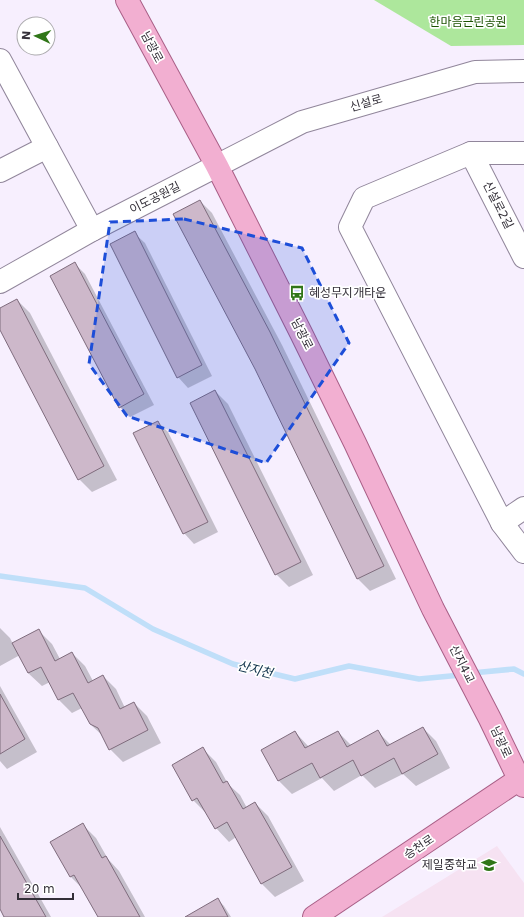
<svg xmlns="http://www.w3.org/2000/svg" width="524" height="917" font-family="'DejaVu Sans','Noto Sans KR',sans-serif">
<style>
.education{fill:#f6e2f2}
.green{fill:#ade79c}
.shadow{fill:#0003}
.lines{fill:none;stroke-linecap:round;stroke-linejoin:round}
.stream{stroke:#c0dff9;stroke-width:5.5}
.building{fill:#cdb8ca;stroke:#7f6c7d}
.minor-casing{stroke:#91869b;stroke-width:24}
.major-casing{stroke:#a95f87;stroke-width:24}
.minor{stroke:#fff;stroke-width:22}
.major{stroke:#f2afd1;stroke-width:22}
.marked{fill:#1d4ed8;fill-opacity:0.2;stroke:#1d4ed8;stroke-width:3;stroke-dasharray:8 5;stroke-linejoin:round}
.labels{text-anchor:middle;stroke-width:3.5;stroke-linejoin:round;paint-order:stroke}
.park-label{font-size:12px;fill:#1b5201;stroke:#fff}
.street-label{font-size:12px;fill:#332f38;stroke:#fff}
.poi-label{font-size:12px;fill:#332f38;stroke:#fff;text-anchor:start}
.water-label{font-size:13px;font-style:italic;fill:#0a2e47;stroke:#fff}
</style>
<rect width="100%" height="100%" fill="#f7effe"/>
<!-- education -->
<polygon class="education" points="497,846 524,883 524,917 382,917"/>
<!-- green -->
<polygon class="green" points="374,0 524,0 524,45 451,46"/>
<!-- shadow -->
<g class="shadow">
<polygon points="200,201 212,213 282,345 396,579 370,591 358,579 256,368"/>
<polygon points="134,233 145,243 212,376 188,388 178,377"/>
<polygon points="74,263 85,274 154,405 130,417 120,407"/>
<polygon points="17,300 30,313 117,480 92,492 79,479 0,328 0,309"/>
<polygon points="215,391 228,404 313,575 289,587 276,574"/>
<polygon points="158,422 168,432 218,532 194,544 184,533"/>
<polygon points="0,628 10,638 13,644 39,631 52,644 60,659 72,653 85,666 93,681 103,676 116,689 125,708 134,703 147,716 161,743 123,762 110,749 104,737 90,724 82,708 72,713 59,700 50,682 42,686 28,673 20,655 0,666"/>
<polygon points="0,686 37,752 7,769 0,761"/>
<polygon points="423,728 436,741 450,768 416,786 403,774 375,788 362,775 334,791 322,778 292,794 279,781 263,750 295,732 309,747 338,732 351,745 378,732 391,745"/>
<polygon points="203,749 216,762 228,784 240,795 247,808 255,803 268,816 304,881 275,897 262,884 236,837 229,842 216,828 206,813 193,800"/>
<polygon points="83,825 96,838 108,859 119,871 145,917 99,917 84,890 71,877 52,842"/>
<polygon points="0,827 51,917 5,917 0,907"/>
<polygon points="217,899 224,906 231,917 187,917"/>
</g>
<g class="lines">
<!-- stream -->
<g class="stream">
<polyline points="0,576 85,588 153,629 233,664 295,679 349,666 419,679 461,675"/>
<polyline points="472,673 514,669 524,674"/>
</g>
</g>
<!-- building -->
<g class="building">
<polygon points="200,200 270,332 384,566 357,579 255,369 173,214"/>
<polygon points="135,231 202,365 177,378 110,244"/>
<polygon points="75,262 144,394 119,408 50,276"/>
<polygon points="17,299 104,466 78,480 0,330 0,308"/>
<polygon points="215,390 301,562 275,575 190,403"/>
<polygon points="158,421 208,522 183,534 133,433"/>
<polygon points="39,629 55,661 72,652 88,683 103,675 120,709 134,702 148,730 109,750 98,728 90,724 73,693 58,700 41,667 28,673 12,643"/>
<polygon points="0,694 25,739 0,754"/>
<polygon points="423,727 438,754 402,774 394,758 361,776 353,760 320,778 312,763 278,781 261,750 295,731 305,748 338,731 347,747 378,730 387,746"/>
<polygon points="203,747 223,783 227,781 243,809 255,802 292,867 261,884 227,822 215,829 197,798 192,801 172,765"/>
<polygon points="83,823 102,858 106,856 140,917 98,917 74,875 70,877 50,842"/>
<polygon points="0,836 46,917 4,917 0,909"/>
<polygon points="218,898 228,917 185,917"/>
</g>
<g class="lines">
<!-- minor casing -->
<g class="minor-casing">
<g id="minor">
<polyline points="0,60 92,230"/>
<polyline points="471,153 524,257"/>
<polyline points="524,153 471,153 364,198 350,227 502,523 524,552"/>
<polyline points="0,171 47,147"/>
<polyline points="0,282 92,230 302,122 475,72 524,71"/>
<polyline points="502,523 524,508"/>
</g>
</g>
<!-- major casing -->
<g class="major-casing">
<g id="major">
<polyline points="127,0 217,166 301,333 355,443 433,609 490,719 519,779 524,786"/>
<polyline points="314,917 524,776"/>
</g>
</g>
<!-- minor -->
<use href="#minor" class="minor"/>
<!-- major -->
<use href="#major" class="major"/>
</g>
<!-- marked area -->
<path class="marked" d="M184 219 302 248 349 343 266 463 127 416 89 364 110 222Z"/>
<!-- icons -->
<defs>
<g id="bus-bare" transform="scale(1.2)"><path d="M-5-6H5V4H4V6H2V4H-2V6H-4V4H-5ZM-3.5-4V0h7V-4ZM-3.5 1.2v1.5H-2V1.2ZM2 1.2v1.5H3.5V1.2Z" fill="#307618" stroke="#fff" stroke-width="2.5" paint-order="stroke"/></g>
<g id="school-bare" transform="scale(1.2)"><path d="M0-5L7-2L0 1L-7-2ZM-4 1L0 2.5L4 1V4Q0 6-4 4Z" fill="#307618" stroke="#fff" stroke-width="2.5" paint-order="stroke"/></g>
</defs>
<g fill-rule="evenodd">
<use href="#bus-bare" x="297" y="293"/>
<use href="#school-bare" x="489" y="865"/>
</g>
<g class="labels">
<!-- park labels -->
<g class="park-label">
<text x="468" y="26">한마음근린공원</text>
</g>
<!-- street labels -->
<g class="street-label">
<text transform="translate(152 47) rotate(62)" y="4">남광로</text>
<text transform="translate(366 103) rotate(-16)" y="4">신설로</text>
<text transform="translate(155 198) rotate(-27)" y="4">이도공원길</text>
<text transform="translate(498 205) rotate(63)" y="4">신설로2길</text>
<text transform="translate(302 334) rotate(63)" y="4">남광로</text>
<text transform="translate(462 664) rotate(63)" y="4">산지4교</text>
<text transform="translate(501 742) rotate(65)" y="4">남광로</text>
<text transform="translate(419 847) rotate(-34)" y="4">승천로</text>
</g>
<!-- poi labels -->
<g class="poi-label">
<text x="309" y="297">혜성무지개타운</text>
<text x="477" y="869" text-anchor="end">제일중학교</text>
</g>
<!-- water labels -->
<g class="water-label">
<text transform="translate(255 669) rotate(14)" y="5">산지천</text>
</g>
</g>
<!-- north arrow -->
<g transform="translate(36 36) rotate(274)"><circle r="19" fill="#ffffff" stroke="#adacaf"/>
<path d="M0-3L7 15L0 10L-7 15Z" fill="#307618"/>
<text y="-6" font-size="11" font-weight="bold" text-anchor="middle" fill="#332f38">N</text>
</g>
<!-- scale -->
<path d="M18 893v6h55v-6" fill="none" stroke="#332f38" stroke-width="2"/>
<text x="24" y="893" font-size="12" fill="#332f38" stroke="#ffffff" stroke-width="3" paint-order="stroke">20 m</text>
</svg>
